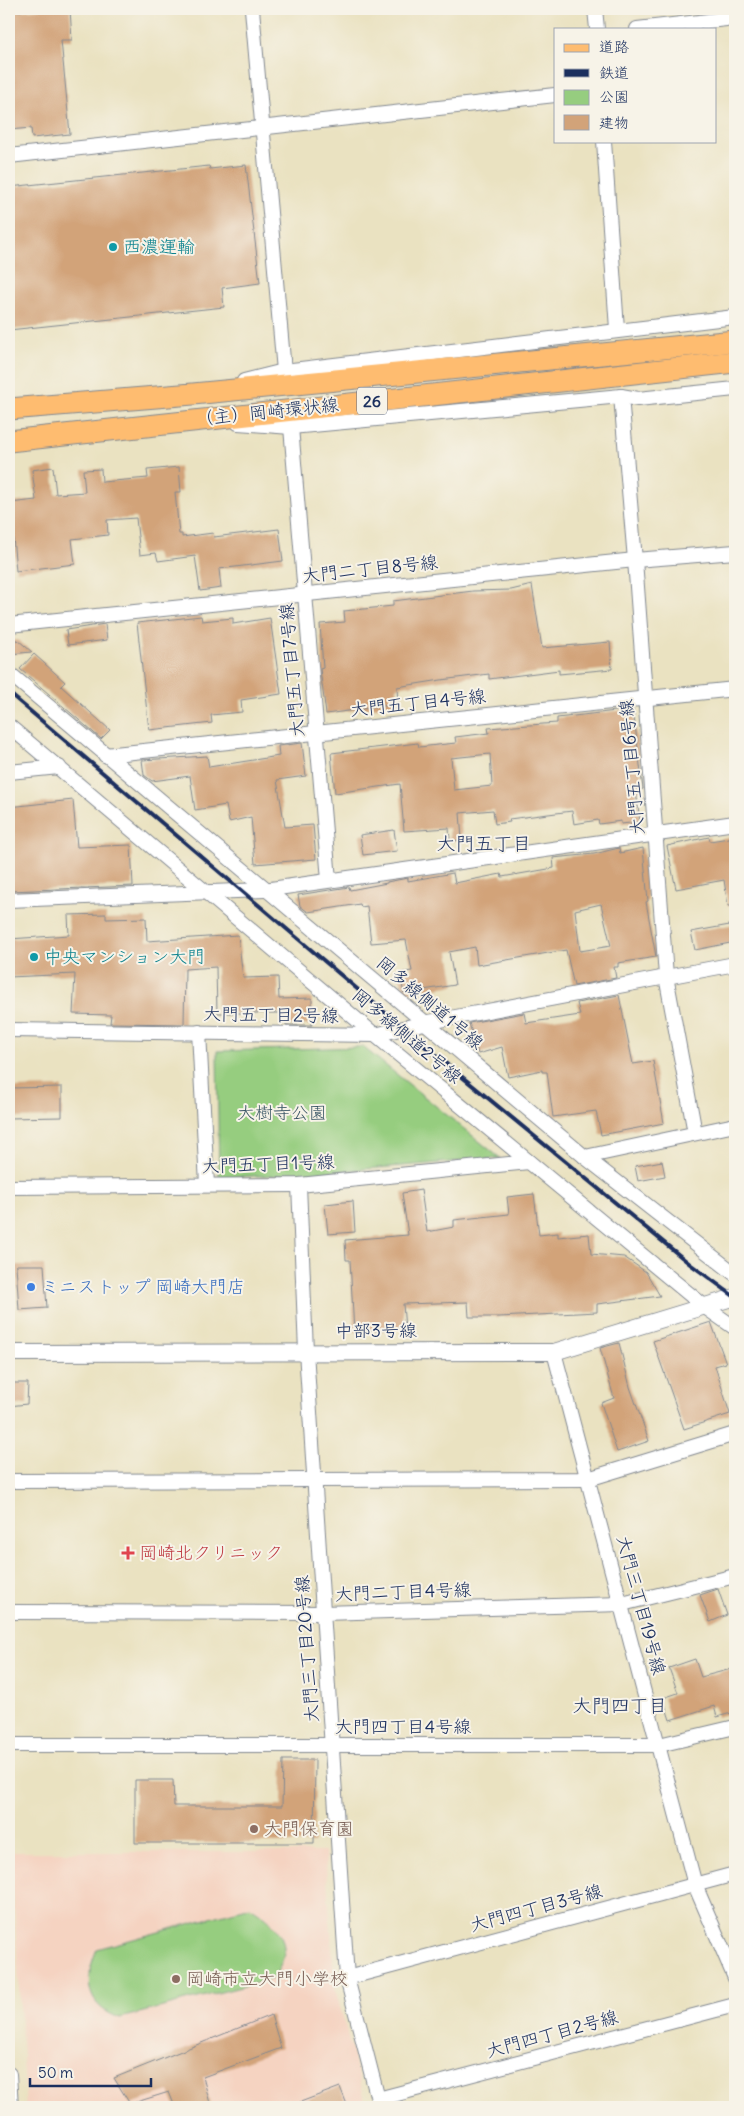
<svg xmlns="http://www.w3.org/2000/svg" width="744" height="2116" font-family="Delius,'Klee One',sans-serif">
<style>
.built{fill:#f5d3c1}
.green{fill:#96cd7f;stroke:#587e6e}
.building{fill:#d2a379;fill-rule:evenodd}
.lines{fill:none;stroke-linecap:round;stroke-linejoin:round}
.minor-casing{stroke:#828890;stroke-width:16}
.tertiary-casing{stroke:#828890;stroke-width:18}
.primary-casing{stroke:#828890;stroke-width:23}
.minor{stroke:#fff;stroke-width:14}
.tertiary{stroke:#fff;stroke-width:16}
.primary{stroke:#febc70;stroke-width:21}
.rail{stroke:#1b2f5e;stroke-width:4}
.culture-dot{fill:#0f9aa8;stroke:#f7f3e8;stroke-width:2}
.shop-dot{fill:#3f7fe0;stroke:#f7f3e8;stroke-width:2}
.health-dot{fill:#e0444e;stroke:#f7f3e8;stroke-width:2}
.education-dot{fill:#8d6e63;stroke:#f7f3e8;stroke-width:2}
.labels{text-anchor:middle;stroke-width:4;stroke-linejoin:round;paint-order:stroke}
.shield{fill:#f7f3e8;stroke:#5d6a87;stroke-width:1}
.shield-label{font-size:16px;font-weight:bold;fill:#1b2f5e}
.culture-label{font-size:18px;fill:#0d838f;stroke:#f7f3e8;text-anchor:start}
.street-label{font-size:18px;fill:#1b2f5e;stroke:#f7f3e8}
.park-label{font-size:18px;fill:#3a5666;stroke:#f7f3e8}
.shop-label{font-size:18px;fill:#366cbe;stroke:#f7f3e8;text-anchor:start}
.health-label{font-size:18px;fill:#be3a42;stroke:#f7f3e8;text-anchor:start}
.education-label{font-size:18px;fill:#785e54;stroke:#f7f3e8;text-anchor:start}
.neighbourhood-label{font-size:19px;fill:#1b2f5e;stroke:#f7f3e8}
</style>
<rect width="100%" height="100%" fill="#f7f3e8"/>
<filter id="ink" filterUnits="userSpaceOnUse"><feTurbulence type="fractalNoise" baseFrequency=".02" numOctaves="2"/><feDisplacementMap in="SourceGraphic" scale="10" xChannelSelector="R" yChannelSelector="G"/><feConvolveMatrix kernelMatrix="1 2 1 2 8 2 1 2 1" color-interpolation-filters="sRGB"/></filter>
<filter id="wash" filterUnits="userSpaceOnUse"><feTurbulence type="fractalNoise" baseFrequency=".0096" numOctaves="4" result="noise"/><feDisplacementMap in="SourceGraphic" scale="20" xChannelSelector="R" yChannelSelector="G"/><feGaussianBlur stdDeviation="1.12" result="paint"/><feColorMatrix in="noise" values="0 0 0 0 0 0 0 0 0 0 0 0 0 0 0 0 0 1.4 0 .05"/><feComposite in="paint" operator="in"/></filter>
<g filter="url(#wash)">
<rect width="100%" height="100%" fill="#eae2c1"/>
<!-- built -->
<polygon class="built" points="11,1852 325,1852 335,1988 367,2107 26,2107"/>
<!-- green -->
<g class="green">
<polygon points="363,1047 500,1158 291,1175 219,1177 217,1051"/>
<path d="M250 1907C280 1925 297 1947 272 1979L120 2018C85 2006 84 1980 97 1949Z"/>
</g>
<g id="blocks">
<!-- building -->
<g class="building">
<polygon points="39,9 70,9 72,40 61,40 70,134 32,138 31,128 9,130 9,12"/>
<polygon points="246,165 260,283 222,288 224,307 9,330 9,187 209,166 210,169"/>
<polygon points="53,467 56,494 85,492 83,470 101,469 102,482 148,478 147,470 179,467 181,492 175,492 179,534 182,534 182,537 213,533 214,537 279,529 283,561 219,569 221,588 200,591 195,556 158,561 156,553 140,555 136,518 107,520 108,535 72,539 75,564 16,571 10,503 36,500 32,470"/>
<polygon points="532,585 542,648 610,642 612,669 559,674 559,670 489,679 489,674 441,680 397,687 398,704 326,714 320,669 323,668 320,624 345,622 344,611 393,606 393,601 473,591 511,590"/>
<polygon points="201,616 202,621 233,618 233,624 270,618 281,694 241,700 242,712 211,715 212,723 149,730 137,623"/>
<polygon points="105,624 107,640 68,645 66,630"/>
<polygon points="18,640 32,652 9,654 9,641"/>
<polygon points="34,654 65,682 61,686 110,730 101,739 20,669"/>
<path d="M633 709 643 789 636 791 640 822 621 824V821L599 824 598 820 574 824 572 811 509 819 510 822 495 824 493 810 460 813 462 840 450 841 449 828 404 831 400 784 335 793 331 753 418 743 419 747 456 743 455 737 489 733 488 728 557 723V718ZM490 754 492 786 454 790 451 758Z"/>
<polygon points="302,743 306,776 277,780 285,827 313,825 316,859 255,864 251,817 229,822 226,805 195,810 190,776 152,781 144,775 142,760 207,756 209,767 279,756 278,746"/>
<polygon points="73,800 77,847 131,845 133,886 9,891 9,807"/>
<polygon points="394,830 397,851 363,855 360,835"/>
<polygon points="709,837 710,841 735,837 735,906 728,906 724,880 676,889 667,846"/>
<path d="M619 848 620 853 643 848 648 901 646 902 656 957 618 963V967H614L616 978 574 986 566 950 477 965 475 947 449 952 455 985 404 993 399 973 412 971 406 940 371 943 367 906 361 907 360 904 308 912 300 906 298 895 349 887 350 890 387 883V882L408 878V881L453 873 455 883 501 874 502 877 554 868 553 858 594 854ZM601 904 611 946 580 951 575 910Z"/>
<polygon points="106,914 106,919 146,918 147,941 238,935 243,978 278,977 279,999 312,998 312,1025 286,1025 286,1013 217,1013 216,967 185,969 184,1024 110,1023 111,1015 73,1014 75,974 9,977 9,939 69,935 68,915"/>
<polygon points="735,924 735,942 695,950 691,932"/>
<polygon points="619,995 633,1064 653,1061 664,1123 601,1135 596,1111 553,1117 547,1072 542,1072 542,1070 508,1077 502,1047 478,1054 469,1023 524,1013 526,1023 580,1015 577,1003"/>
<polygon points="62,1087 62,1117 9,1118 9,1088"/>
<polygon points="662,1161 665,1176 638,1181 635,1166"/>
<polygon points="421,1190 427,1232 454,1227 454,1220 509,1214 507,1197 534,1194 539,1235 558,1233 558,1237 589,1234 591,1254 624,1257 646,1272 660,1296 597,1304 597,1312 499,1317 469,1317 468,1302 403,1304 405,1329 354,1332 350,1260 346,1260 345,1240 408,1235 402,1193"/>
<polygon points="353,1201 355,1232 328,1234 325,1204"/>
<polygon points="16,1265 44,1265 47,1308 19,1310"/>
<polygon points="711,1322 726,1363 715,1366 730,1414 684,1429 653,1341"/>
<polygon points="619,1343 630,1387 649,1441 617,1452 601,1403 614,1398 600,1348"/>
<polygon points="9,1383 28,1383 27,1404 9,1406"/>
<polygon points="718,1589 727,1615 710,1622 700,1595"/>
<polygon points="695,1659 701,1677 735,1668 735,1692 732,1693 735,1712 717,1717 714,1706 670,1720 663,1698 678,1693 669,1668"/>
<polygon points="283,1760 315,1760 314,1843 135,1843 135,1780 173,1780 174,1806 282,1806"/>
<polygon points="271,2015 281,2048 203,2077 211,2107 175,2107 169,2092 130,2104 114,2078"/>
<polygon points="340,2087 348,2107 291,2107 290,2106"/>
</g>
</g>
</g>
<g filter="url(#ink)">
<use href="#blocks" fill-opacity="0" stroke="#828890" stroke-width="1"/>
<g class="lines">
<!-- minor casing -->
<g class="minor-casing">
<g id="minor">
<polyline points="252,9 284,371"/>
<polyline points="595,9 597,29"/>
<polyline points="637,29 735,18"/>
<polyline points="604,141 617,329"/>
<polyline points="9,156 555,95"/>
<polyline points="244,381 284,371 735,317"/>
<polyline points="621,396 635,560 666,976 695,1133"/>
<polyline points="238,423 291,427 621,396 638,399 735,389"/>
<polyline points="291,427 329,880"/>
<polyline points="9,625 635,560 735,552"/>
<polyline points="9,673 585,1157 735,1274"/>
<polyline points="9,726 375,1035 705,1307 735,1328"/>
<polyline points="105,755 735,689"/>
<polyline points="9,772 59,767"/>
<polyline points="9,900 264,890 735,823"/>
<polyline points="9,1030 375,1035 424,1023 735,964"/>
<polyline points="199,1032 207,1185"/>
<polyline points="585,1157 735,1125"/>
<polyline points="299,1185 306,1351 347,1978 380,2107"/>
<polyline points="9,1187 299,1185 529,1162"/>
<polyline points="554,1352 695,1885 735,1978"/>
<polyline points="9,1481 588,1479 735,1434"/>
<polyline points="9,1612 323,1613 622,1604 735,1576"/>
<polyline points="9,1745 659,1745 735,1727"/>
<polyline points="347,1978 735,1874"/>
<polyline points="9,2074 11,2107"/>
<polyline points="378,2099 735,2005"/>
</g>
</g>
<!-- tertiary casing -->
<g class="tertiary-casing">
<polyline id="tertiary" points="9,1353 554,1352 735,1297"/>
</g>
<!-- primary casing -->
<g class="primary-casing">
<g id="primary">
<polyline points="9,409 193,394 735,341"/>
<polyline points="9,441 735,362"/>
</g>
</g>
<!-- minor -->
<use href="#minor" class="minor"/>
<!-- tertiary -->
<use href="#tertiary" class="tertiary"/>
<!-- primary -->
<use href="#primary" class="primary"/>
<!-- rail -->
<polyline class="rail" points="9,693 416,1039 690,1264 735,1297"/>
</g>
</g>
<!-- markers -->
<g class="culture-dot">
<circle cx="113" cy="247" r="5"/>
<circle cx="34" cy="957" r="5"/>
</g>
<circle class="shop-dot" cx="31" cy="1287" r="5"/>
<path class="health-dot" d="M125.5 1545.5h5v5h5v5h-5v5h-5v-5h-5v-5h5z"/>
<g class="education-dot">
<circle cx="254" cy="1829" r="5"/>
<circle cx="176" cy="1979" r="5"/>
</g>
<g class="labels">
<!-- shield labels -->
<rect class="shield" x="357" y="387.5" width="30" height="27" rx="4"/>
<g class="shield-label">
<text x="372" y="407">26</text>
</g>
<!-- culture labels -->
<g class="culture-label">
<text x="123" y="253">西濃運輸</text>
<text x="44" y="963">中央マンション大門</text>
</g>
<!-- street labels -->
<g class="street-label">
<text transform="translate(267 412) rotate(-6)" y="6">（主）岡崎環状線</text>
<text transform="translate(370 569) rotate(-6)" y="6">大門二丁目8号線</text>
<text transform="translate(292 670) rotate(-95)" y="6">大門五丁目7号線</text>
<text transform="translate(418 703) rotate(-6)" y="6">大門五丁目4号線</text>
<text transform="translate(632 767) rotate(-95)" y="6">大門五丁目6号線</text>
<text transform="translate(430 1003) rotate(40)" y="6">岡多線側道1号線</text>
<text transform="translate(271 1015) rotate(1)" y="6">大門五丁目2号線</text>
<text transform="translate(407 1036) rotate(40)" y="6">岡多線側道2号線</text>
<text transform="translate(268 1164) rotate(-2)" y="6">大門五丁目1号線</text>
<text x="376" y="1337">中部3号線</text>
<text transform="translate(403 1592) rotate(-2)" y="6">大門二丁目4号線</text>
<text transform="translate(641 1605) rotate(75)" y="6">大門三丁目19号線</text>
<text transform="translate(307 1649) rotate(-94)" y="6">大門三丁目20号線</text>
<text x="403" y="1733">大門四丁目4号線</text>
<text transform="translate(536 1908) rotate(-15)" y="6">大門四丁目3号線</text>
<text transform="translate(552 2034) rotate(-15)" y="6">大門四丁目2号線</text>
</g>
<!-- park labels -->
<g class="park-label">
<text x="282" y="1119">大樹寺公園</text>
</g>
<!-- shop labels -->
<g class="shop-label">
<text x="41" y="1293">ミニストップ 岡崎大門店</text>
</g>
<!-- health labels -->
<g class="health-label">
<text x="139" y="1559">岡崎北クリニック</text>
</g>
<!-- education labels -->
<g class="education-label">
<text x="264" y="1835">大門保育園</text>
<text x="186" y="1985">岡崎市立大門小学校</text>
</g>
<!-- neighbourhood labels -->
<g class="neighbourhood-label">
<text x="484" y="850">大門五丁目</text>
<text x="620" y="1712">大門四丁目</text>
</g>
</g>
<!-- margin -->
<rect width="744" height="2116" fill="none" stroke="#f7f3e8" stroke-width="30"/>
<!-- legend -->
<rect x="554" y="28" width="162" height="115" fill="#f7f3e8" stroke="#9fa5b1"/>
<rect x="564" y="44" width="25" height="8" fill="#febc70" stroke="#9fa5b1"/>
<text x="599" y="52" font-size="15" fill="#1b2f5e">道路</text>
<rect x="564" y="69" width="25" height="8" fill="#1b2f5e" stroke="#9fa5b1"/>
<text x="599" y="78" font-size="15" fill="#1b2f5e">鉄道</text>
<rect x="564" y="90" width="25" height="15" fill="#96cd7f" stroke="#9fa5b1"/>
<text x="599" y="102" font-size="15" fill="#1b2f5e">公園</text>
<rect x="564" y="115" width="25" height="15" fill="#d2a379" stroke="#9fa5b1"/>
<text x="599" y="128" font-size="15" fill="#1b2f5e">建物</text>
<!-- scale -->
<path d="M30 2078v8h121v-8" fill="none" stroke="#1b2f5e" stroke-width="2.5"/>
<text x="38" y="2078" font-size="15" fill="#1b2f5e" stroke="#f7f3e8" stroke-width="4" paint-order="stroke">50 m</text>
</svg>
